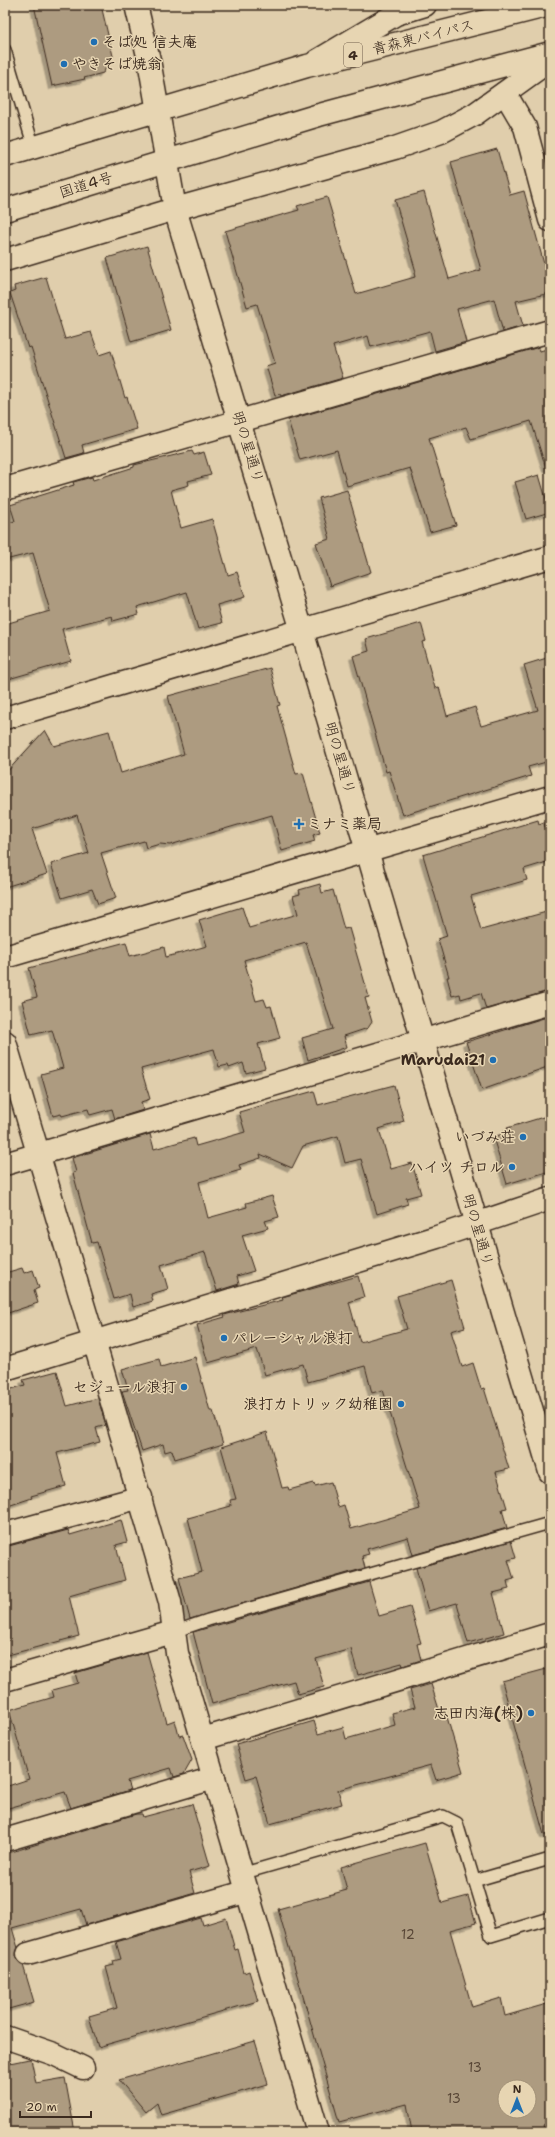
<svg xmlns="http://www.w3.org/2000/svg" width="555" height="2137" font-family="'Shantell Sans','Klee One',sans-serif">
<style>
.building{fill:#ad9b80;stroke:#3b2a1e;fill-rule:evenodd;filter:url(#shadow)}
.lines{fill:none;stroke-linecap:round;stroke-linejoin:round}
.lane-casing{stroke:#3b2a1e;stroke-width:14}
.street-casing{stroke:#3b2a1e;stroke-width:25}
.secondary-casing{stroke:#3b2a1e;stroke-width:25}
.highway-casing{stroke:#3b2a1e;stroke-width:25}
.lane{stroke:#e7d5b2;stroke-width:11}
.street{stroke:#e7d5b2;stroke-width:22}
.secondary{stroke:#e7d5b2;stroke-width:22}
.highway{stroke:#e7d5b2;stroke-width:22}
.poi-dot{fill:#1f6fb2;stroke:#e7d5b2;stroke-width:1.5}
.labels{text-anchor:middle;stroke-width:3;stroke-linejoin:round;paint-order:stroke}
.number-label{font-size:13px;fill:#584636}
.shield{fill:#e7d5b2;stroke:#6f5d4a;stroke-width:1}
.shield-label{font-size:14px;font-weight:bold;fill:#3b2a1e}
.street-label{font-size:15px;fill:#3b2a1e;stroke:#e7d5b2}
.poi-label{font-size:15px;font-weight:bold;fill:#3b2a1e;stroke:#e7d5b2;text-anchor:end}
</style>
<defs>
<filter id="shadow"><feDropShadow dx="-3.5" dy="3.5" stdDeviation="0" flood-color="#0004"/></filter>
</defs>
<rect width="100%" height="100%" fill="#e0ceac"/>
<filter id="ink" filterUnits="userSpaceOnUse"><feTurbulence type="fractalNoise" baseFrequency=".025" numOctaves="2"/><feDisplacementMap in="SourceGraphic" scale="8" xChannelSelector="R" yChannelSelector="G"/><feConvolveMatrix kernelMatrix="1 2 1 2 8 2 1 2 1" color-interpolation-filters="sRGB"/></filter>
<g filter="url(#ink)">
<!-- building -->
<g class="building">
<polygon points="34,5 101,5 113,56 103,73 84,78 85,79 52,86"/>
<polygon points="497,149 510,195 524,191 550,286 550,293 516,301 523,326 503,332 494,299 457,309 466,342 435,351 430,331 371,347 368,336 333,346 343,378 281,396 280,394 275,395 266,366 275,363 257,304 247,307 225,231 299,210 297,206 327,197 356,294 415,277 414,273 416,272 395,200 424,192 449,279 481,270 451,162"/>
<polygon points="147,246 171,330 131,342 107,258"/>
<polygon points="46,277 65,339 91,332 99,355 111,351 125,398 127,397 137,429 82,445 84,453 66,458 31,347 28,348 10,293 15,291 14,286"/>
<polygon points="539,347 540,351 550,348 550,468 546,468 531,421 471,439 466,427 429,438 456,525 430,532 410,468 347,486 337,450 300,460 288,420"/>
<polygon points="192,451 194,455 204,452 211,475 188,481 189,485 171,490 181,528 212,519 228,575 237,572 245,597 217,605 222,623 198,629 187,592 137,607 139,614 113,621 112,616 62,629 71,661 5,680 5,624 50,611 33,553 5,560 5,524 15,521 10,505 74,485 73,482 92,477 93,480 134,467 134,465"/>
<polygon points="539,475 550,512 526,519 515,482"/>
<polygon points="347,490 371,572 330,586 316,543 330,539 319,498"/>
<polygon points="421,623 426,641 422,642 435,688 439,687 447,716 475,707 481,726 538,710 524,665 550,657 550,761 528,767 531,776 403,815 389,771 386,772 353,656 369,651 366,639"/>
<polygon points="270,668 280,705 277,706 296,774 303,773 320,833 313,835 315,841 282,851 272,815 170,845 160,844 146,848 144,841 101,853 116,898 98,904 92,889 62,898 51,864 89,853 77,815 32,829 47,874 5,887 5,774 45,730 54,746 109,731 121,773 184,754 168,696"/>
<polygon points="538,820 539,824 544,822 545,827 550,825 550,861 524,869 527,880 471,896 481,930 550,911 550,991 486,1009 481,993 461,999 460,994 452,996 447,977 449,977 438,939 447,936 423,855"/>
<polygon points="320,884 322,893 333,890 344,929 349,928 369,997 365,998 372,1022 368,1028 344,1036 347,1047 308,1060 302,1038 333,1029 306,942 244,960 256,1001 264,999 267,1007 271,1006 280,1038 258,1044 265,1068 246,1073 243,1063 229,1068 228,1065 219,1067 214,1049 141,1069 150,1099 141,1102 143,1110 115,1119 112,1109 90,1115 88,1109 62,1116 61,1114 53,1116 41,1074 63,1068 52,1030 31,1035 22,1001 37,997 29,968 126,942 130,956 164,947 166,957 207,946 199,920 242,907 249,928 298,914 293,896 300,894 299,890"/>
<polygon points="550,1016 550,1066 482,1090 466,1042"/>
<polygon points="394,1085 404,1121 379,1129 391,1169 412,1163 421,1194 406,1198 408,1204 377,1214 361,1159 345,1163 338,1136 303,1146 292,1168 260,1154 261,1158 239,1165 241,1170 199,1182 208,1218 247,1207 246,1203 272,1196 279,1217 265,1221 268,1228 242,1235 254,1271 237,1276 239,1284 217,1291 205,1252 161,1265 168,1289 151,1294 153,1301 133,1307 130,1294 114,1299 97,1242 92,1243 73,1173 76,1172 72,1158 150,1134 154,1149 194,1138 196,1146 245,1132 239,1112 314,1091 318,1105"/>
<polygon points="550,1115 550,1171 507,1184 493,1137 509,1132 507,1128"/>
<polygon points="22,1268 24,1273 33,1270 39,1288 34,1290 38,1303 5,1314 5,1273"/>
<polygon points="358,1276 364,1297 349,1302 360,1342 407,1329 397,1296 451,1280 465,1327 451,1331 462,1367 473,1363 481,1389 484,1388 509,1469 496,1472 507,1508 502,1509 507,1528 413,1555 408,1537 367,1549 369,1554 362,1556 365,1568 190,1619 179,1578 202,1572 188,1518 231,1506 230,1500 236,1499 221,1447 267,1432 282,1488 288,1487 289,1490 314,1483 315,1486 331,1482 338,1507 344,1505 351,1529 420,1509 383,1390 372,1393 365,1366 308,1382 303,1364 265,1375 257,1349 208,1363 197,1325 225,1317 224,1315 283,1300 282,1297"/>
<polygon points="195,1357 210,1411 213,1411 223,1444 175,1459 172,1450 165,1452 163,1444 142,1451 122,1391 128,1390 122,1369 159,1359 161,1367"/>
<polygon points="57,1371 67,1406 98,1398 106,1425 96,1428 100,1442 57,1453 66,1486 31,1496 32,1498 5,1507 5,1391 25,1385 23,1380"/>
<polygon points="121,1520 127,1542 116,1545 125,1580 69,1596 79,1636 8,1655 5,1643 5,1547 68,1530 70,1535"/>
<polygon points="511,1541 516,1558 508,1560 514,1579 507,1581 509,1589 493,1593 504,1633 468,1643 457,1603 428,1611 416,1568"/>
<polygon points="369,1582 379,1616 410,1607 421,1643 417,1644 421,1660 403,1666 402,1663 358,1675 351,1649 316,1659 324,1687 298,1694 294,1681 212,1704 193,1632"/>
<polygon points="147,1652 167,1723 175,1720 179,1736 183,1735 192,1760 184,1774 174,1777 171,1768 127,1781 130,1790 71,1808 65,1792 5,1809 5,1787 29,1779 9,1710 54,1697 52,1690 78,1683 75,1673"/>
<polygon points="550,1668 550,1835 544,1835 502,1681"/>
<polygon points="431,1684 442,1719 447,1717 463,1772 436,1780 431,1765 338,1790 342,1804 270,1824 256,1776 246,1779 236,1744 314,1721 318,1734 343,1727 346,1739 395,1725 392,1713 415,1707 410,1690"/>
<polygon points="192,1804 210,1866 189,1872 195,1893 86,1925 81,1909 12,1928 18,1948 16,1957 23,1965 34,2002 5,2010 5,1854 136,1814 142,1814 143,1817"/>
<path d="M425 1843 442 1903 468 1896 476 1923 450 1930 472 2007 501 1998 505 2016 550 2003V2123L543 2125 545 2132H412L407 2104 339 2122 278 1909 347 1890 341 1867ZM505 2087H529V2111H505Z"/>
<polygon points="201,1918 203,1925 226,1918 235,1950 238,1949 244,1973 249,1971 258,2001 98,2047 89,2016 117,2008 106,1967 114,1965 113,1961 121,1959 116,1942"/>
<polygon points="255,2041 268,2084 161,2115 157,2103 146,2112 119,2080"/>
<polygon points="29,2059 31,2059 36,2083 65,2078 75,2132 5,2132 5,2064"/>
</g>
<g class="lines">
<!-- lane casing -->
<g class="lane-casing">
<g id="lane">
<polyline points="5,50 34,148"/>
<polyline points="173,1632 208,1620 550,1523"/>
<polyline points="241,1874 443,1816 457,1823 491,1936 550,1918"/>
<polyline points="474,1881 550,1859"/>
</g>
</g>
<!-- street casing -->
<g class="street-casing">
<g id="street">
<polyline points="505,93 525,127 550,220"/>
<polyline points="5,1164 550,1003"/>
<polyline points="94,1341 170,1602 177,1653 318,2132"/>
<polyline points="5,1534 141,1497"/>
<polyline points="5,1680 173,1632"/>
<polyline points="203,1739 550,1634"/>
<polyline points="5,1840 214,1778"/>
<polyline points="28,1954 245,1892"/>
<polyline points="5,2037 54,2054 83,2068"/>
</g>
</g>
<!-- secondary casing -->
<g class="secondary-casing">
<g id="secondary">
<polyline points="136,5 149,60 175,209 312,664 550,1472"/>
<polyline points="317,61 396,14 425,5"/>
<polyline points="5,489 550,331"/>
<polyline points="5,718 550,557"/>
<polyline points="5,957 550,797"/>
<polyline points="5,1042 94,1341"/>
<polyline points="5,1369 437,1237 550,1199"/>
</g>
</g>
<!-- highway casing -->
<g class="highway-casing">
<g id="highway">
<polyline points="5,156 307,66 550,5"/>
<polyline points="5,210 319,115 550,53"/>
<polyline points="5,260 175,209 395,148 441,132 475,114 550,60"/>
</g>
</g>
<!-- lane -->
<use href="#lane" class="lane"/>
<!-- street -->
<use href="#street" class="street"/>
<!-- secondary -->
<use href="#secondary" class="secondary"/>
<!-- highway -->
<use href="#highway" class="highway"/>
</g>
</g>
<!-- markers -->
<g class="poi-dot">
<circle cx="94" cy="42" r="4"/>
<circle cx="64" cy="64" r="4"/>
<path d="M297 818h4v4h4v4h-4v4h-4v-4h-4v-4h4z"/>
<circle cx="493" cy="1060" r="4"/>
<circle cx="523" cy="1137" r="4"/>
<circle cx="512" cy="1167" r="4"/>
<circle cx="224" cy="1338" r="4"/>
<circle cx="184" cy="1387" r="4"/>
<circle cx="401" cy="1404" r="4"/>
<circle cx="531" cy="1713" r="4"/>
</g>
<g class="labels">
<!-- number labels -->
<g class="number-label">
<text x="408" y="1939">12</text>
<text x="475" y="2072">13</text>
<text x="454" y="2103">13</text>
</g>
<!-- shield labels -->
<rect class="shield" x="344" y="43" width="18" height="24" rx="3"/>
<g class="shield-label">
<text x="353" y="60">4</text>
</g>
<!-- street labels -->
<g class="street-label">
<text transform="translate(423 37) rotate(-14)" y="5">青森東バイパス</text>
<text transform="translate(86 185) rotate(-17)" y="5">国道4号</text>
<text transform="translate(248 447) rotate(73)" y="5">明の星通り</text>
<text transform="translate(340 758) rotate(74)" y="5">明の星通り</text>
<text transform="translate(478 1230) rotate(74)" y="5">明の星通り</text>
</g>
<!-- poi labels -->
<g class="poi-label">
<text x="102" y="47" text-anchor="start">そば処 信夫庵</text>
<text x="72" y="69" text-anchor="start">やきそば焼翁</text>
<text x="307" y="829" text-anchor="start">ミナミ薬局</text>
<text x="485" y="1065">Marudai21</text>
<text x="515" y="1142">いづみ荘</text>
<text x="504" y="1172">ハイツ チロル</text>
<text x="232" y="1343" text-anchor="start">パレーシャル浪打</text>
<text x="176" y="1392">セジュール浪打</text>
<text x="393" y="1409">浪打カトリック幼稚園</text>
<text x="523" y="1718">志田内海(株)</text>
</g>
</g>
<!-- margin -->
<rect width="555" height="2137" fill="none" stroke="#e7d5b2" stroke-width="20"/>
<rect x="10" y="10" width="535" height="2117" fill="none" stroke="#3b2a1e" stroke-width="1.5" filter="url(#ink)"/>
<!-- north arrow -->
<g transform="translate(517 2099)"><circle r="19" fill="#e7d5b2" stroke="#a29177"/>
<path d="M0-3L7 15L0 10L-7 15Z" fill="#1f6fb2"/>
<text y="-6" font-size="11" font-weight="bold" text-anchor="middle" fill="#3b2a1e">N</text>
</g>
<!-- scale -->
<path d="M20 2111v6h71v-6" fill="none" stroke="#3b2a1e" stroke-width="2"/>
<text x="26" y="2111" font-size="12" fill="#3b2a1e" stroke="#e7d5b2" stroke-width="3" paint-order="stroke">20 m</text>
</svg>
